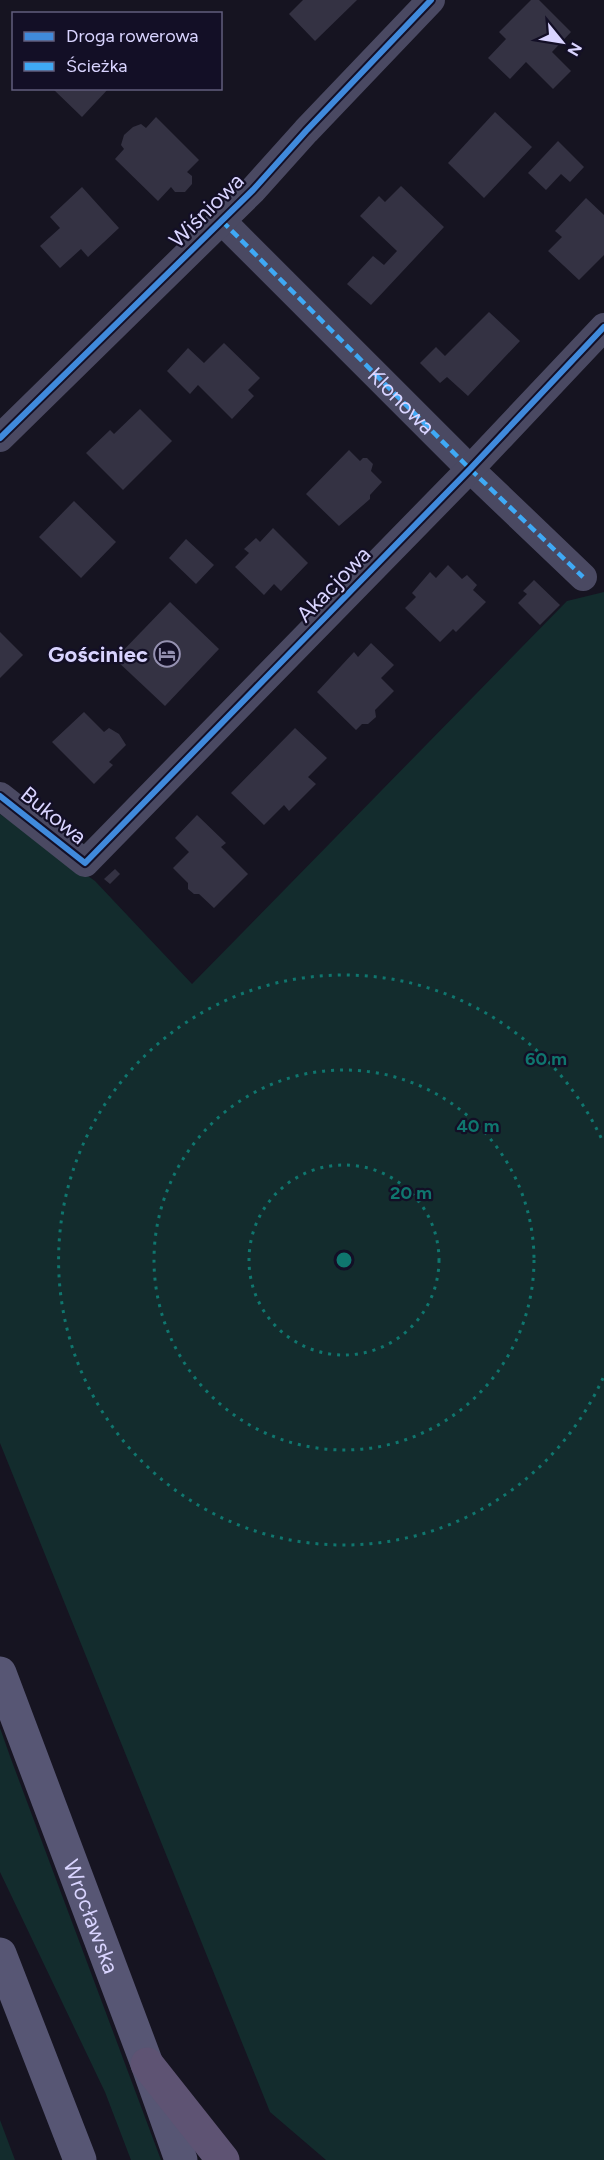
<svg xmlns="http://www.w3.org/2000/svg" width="604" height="2160" font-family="Figtree,sans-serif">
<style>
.green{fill:#132c2d}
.building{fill:#343243}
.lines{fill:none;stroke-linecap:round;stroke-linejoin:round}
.minor{stroke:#4a4962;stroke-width:28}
.secondary{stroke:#575674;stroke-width:33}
.primary{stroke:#5e5373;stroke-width:33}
.quiet{stroke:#3fa9f5;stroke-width:4.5;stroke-dasharray:9 4.5;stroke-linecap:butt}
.cycleway-casing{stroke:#130f26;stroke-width:10}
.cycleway{stroke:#408adc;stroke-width:6}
.ring{fill:none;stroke:#0f766e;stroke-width:3;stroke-dasharray:3 6}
.labels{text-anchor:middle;stroke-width:4.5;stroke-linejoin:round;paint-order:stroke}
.street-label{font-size:22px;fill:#d9d4ff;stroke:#130f26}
.poi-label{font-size:22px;font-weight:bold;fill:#d9d4ff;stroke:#130f26;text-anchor:end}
.centre{fill:#0f766e;stroke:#130f26;stroke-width:3}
.ring-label{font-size:18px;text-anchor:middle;font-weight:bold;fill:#0f766e;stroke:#130f26;stroke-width:4.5;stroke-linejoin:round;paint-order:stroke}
</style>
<rect width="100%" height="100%" fill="#161421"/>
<!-- green -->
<g class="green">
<polygon points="604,592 604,2160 326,2160 270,2112 0,1443 0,814 95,881 192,984 567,601"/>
<polygon points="0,1728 11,1759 161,2160 131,2160 105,2092 0,1872"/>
<polygon points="0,2120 15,2160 0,2160"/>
</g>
<!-- building -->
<g class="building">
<polygon points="303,0 357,0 315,41 289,14"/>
<polygon points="531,0 539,0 571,32 552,52 571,71 553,89 526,62 510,79 488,58 506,39 499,32"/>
<polygon points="52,88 109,88 82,117"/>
<polygon points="495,112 532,147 484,198 448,163"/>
<polygon points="156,117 199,160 187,172 192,176 192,184 185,192 175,192 171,187 158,201 115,159 124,149 121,145 124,135 133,127 141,124 146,128"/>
<polygon points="558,141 584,167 570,182 561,174 546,190 528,173"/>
<polygon points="401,186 444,227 371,305 347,284 373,256 384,265 397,251 360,216 379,196 385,202"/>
<polygon points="82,187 119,228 88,257 81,249 60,268 40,246 60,228 50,217"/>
<polygon points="586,198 604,215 604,255 579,280 548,251 562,237 555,231"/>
<polygon points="489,312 520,341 468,396 447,377 440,383 420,363 436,347 445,356"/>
<polygon points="224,343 260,378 248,390 254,396 232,419 198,385 190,394 167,371 188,348 204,363"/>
<polygon points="140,409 172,441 123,490 86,453 110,430 114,434"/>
<polygon points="349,450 360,461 363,458 367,458 373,464 371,471 382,482 370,495 370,499 339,526 306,494"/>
<polygon points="74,501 116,542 81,578 39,537"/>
<polygon points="273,528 308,563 281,591 274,584 264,595 235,567 249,553 244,549 256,538 260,542"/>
<polygon points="186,539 214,565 196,584 169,558"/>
<polygon points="448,565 462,579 467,575 477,585 473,590 486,602 456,632 453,629 440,642 405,608 416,597 412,593 430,572 436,578"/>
<polygon points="534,580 560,605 540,625 518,603 527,594 523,591"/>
<polygon points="170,602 219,649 165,706 115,659"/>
<polygon points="0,632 23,655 0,678"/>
<polygon points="371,643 394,665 381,678 394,691 375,710 376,717 368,724 362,724 356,730 317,692 354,652 358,657"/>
<polygon points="84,712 104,732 109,728 119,734 126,745 109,762 113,765 94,784 52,742"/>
<polygon points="295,728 327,758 308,777 316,784 289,811 284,805 264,825 231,793"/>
<polygon points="197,815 226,843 221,847 248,874 214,908 199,894 194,894 188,889 188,883 173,868 189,852 175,838"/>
<polygon points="115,869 120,874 110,884 104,879"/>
</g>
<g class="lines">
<!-- minor -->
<g class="minor">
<path id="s1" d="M222 221 470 469 583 577"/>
<polyline points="0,438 253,190 306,131 431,0"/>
<polyline points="0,796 85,863 470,469 604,327"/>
</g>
<!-- secondary -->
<g class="secondary">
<path id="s2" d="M0 1673 147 2064 181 2160"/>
<polyline points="0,1954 80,2160"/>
</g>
<!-- primary -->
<polyline class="primary" points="147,2064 223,2160"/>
<!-- quiet -->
<polyline class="quiet" points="222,221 470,469 583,577"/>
<!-- cycleway casing -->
<g class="cycleway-casing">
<g id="cycleway">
<polyline points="0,438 253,190 306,131 431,0"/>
<polyline points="0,796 85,863 470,469 604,327"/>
</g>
</g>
<!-- cycleway -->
<use href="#cycleway" class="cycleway"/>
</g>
<!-- distance rings -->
<g class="ring">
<circle cx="344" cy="1260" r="95"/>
<circle cx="344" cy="1260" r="190"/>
<path d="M603 1378A285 285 0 1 1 603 1142"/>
</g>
<!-- icons -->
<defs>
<g id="hotel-ring" transform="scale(1.35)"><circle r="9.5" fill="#130f26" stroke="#9591b1" stroke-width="1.5"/><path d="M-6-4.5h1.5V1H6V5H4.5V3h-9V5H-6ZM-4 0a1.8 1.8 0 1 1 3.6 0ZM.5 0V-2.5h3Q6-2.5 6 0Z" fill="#9591b1"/></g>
</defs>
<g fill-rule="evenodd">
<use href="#hotel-ring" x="167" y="654"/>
</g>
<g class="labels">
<!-- street labels -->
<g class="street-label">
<text transform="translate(206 210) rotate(-45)" y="8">Wiśniowa</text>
<text dy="8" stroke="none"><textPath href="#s1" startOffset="254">Klonowa</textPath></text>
<text transform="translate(333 584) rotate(-46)" y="8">Akacjowa</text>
<text transform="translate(54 815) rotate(39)" y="8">Bukowa</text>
<text dy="8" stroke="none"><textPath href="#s2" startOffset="260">Wrocławska</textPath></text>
</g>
<!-- poi labels -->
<g class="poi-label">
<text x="148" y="662">Gościniec</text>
</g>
</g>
<circle cx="344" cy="1260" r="9" class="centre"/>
<g class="ring-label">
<text x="546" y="1065">60 m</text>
<text x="478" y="1132">40 m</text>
<text x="411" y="1199">20 m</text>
</g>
<!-- legend -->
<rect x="12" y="12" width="210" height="78" fill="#130f26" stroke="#625e7d" stroke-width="1.5"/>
<rect x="24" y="32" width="30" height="9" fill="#408adc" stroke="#625e7d" stroke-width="1.5"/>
<text x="66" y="42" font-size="18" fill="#d9d4ff">Droga rowerowa</text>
<rect x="24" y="62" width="30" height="9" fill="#3fa9f5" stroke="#625e7d" stroke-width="1.5"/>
<text x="66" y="72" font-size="18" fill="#d9d4ff">Ścieżka</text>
<!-- north arrow -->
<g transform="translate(562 42) rotate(120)" stroke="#130f26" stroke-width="4.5" paint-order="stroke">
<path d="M0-4.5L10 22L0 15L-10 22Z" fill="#d9d4ff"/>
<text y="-9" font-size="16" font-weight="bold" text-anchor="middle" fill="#d9d4ff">N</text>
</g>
</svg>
